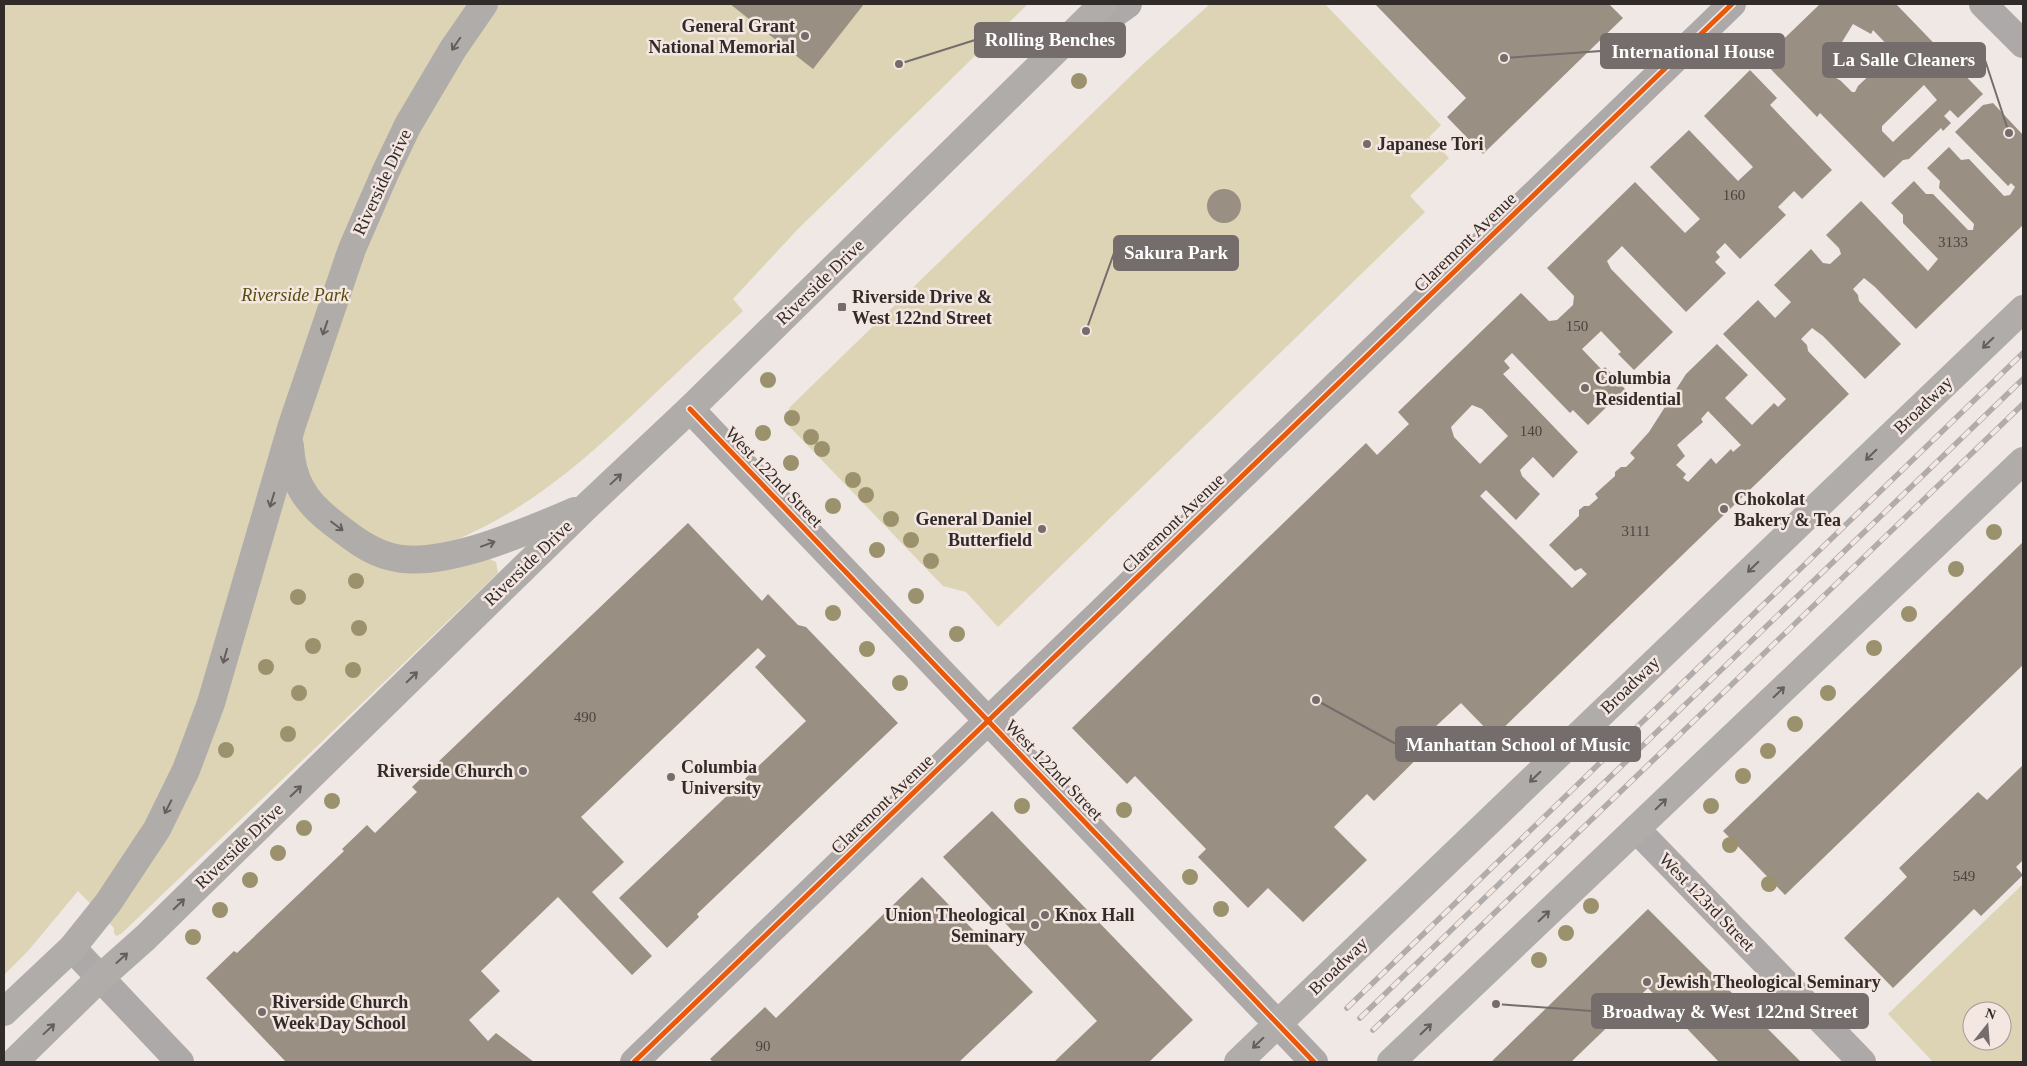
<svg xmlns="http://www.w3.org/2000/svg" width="2027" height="1066" font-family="'Times New Roman',serif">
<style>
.green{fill:#dcd4b4;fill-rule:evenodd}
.building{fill:#9a8f83;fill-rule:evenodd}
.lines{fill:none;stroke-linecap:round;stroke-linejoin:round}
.minor{stroke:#ada9a9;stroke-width:28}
.major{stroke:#b0acaa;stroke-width:28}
.rail-casing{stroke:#b1acab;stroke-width:5.5}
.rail{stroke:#f4e6e1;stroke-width:4;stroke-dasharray:11;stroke-linecap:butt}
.cycleway-casing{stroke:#f4e6e1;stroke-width:8}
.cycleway{stroke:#e8590c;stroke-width:5}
.tree{fill:#9b926d}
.oneway{stroke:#645f5d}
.poi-dot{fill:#746d6b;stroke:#f4e6e1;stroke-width:2}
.labels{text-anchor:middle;stroke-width:5;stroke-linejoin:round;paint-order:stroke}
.number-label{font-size:15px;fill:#4b4440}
.poi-label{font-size:18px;font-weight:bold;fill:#312b29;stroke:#f4e6e1;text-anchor:start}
.street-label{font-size:18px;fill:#312b29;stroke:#f4e6e1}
.park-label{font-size:18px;font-style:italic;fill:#564b0a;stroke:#f4e6e1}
.leader{fill:none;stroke:#746d6b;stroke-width:2}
.callout-dot{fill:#746d6b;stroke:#f4e6e1;stroke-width:2}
.callout{fill:#746d6b;stroke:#746d6b;stroke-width:2}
.callout-label{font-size:19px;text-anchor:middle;font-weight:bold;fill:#fff}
</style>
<rect width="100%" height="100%" fill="#f0e8e5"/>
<!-- green -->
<g class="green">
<path d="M4 4H1028L797 230 733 299 743 311C710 341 678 372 646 402 585 460 528 511 449 543L455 569 490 559 496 562 498 573 121 934 116 936 114 933V928L78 891 28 951 4 975Z"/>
<polygon points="1210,4 1325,4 1441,125 1429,137 1449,158 1410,196 1425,212 998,627 966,592 943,586 788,425 786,415 790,407 1142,65"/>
<path d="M2023 884V1062H1933L1888 1014ZM1972 1011H2002V1041H1972Z"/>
</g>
<!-- building -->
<g class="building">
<polygon points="730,4 864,4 813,69"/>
<polygon points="1375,4 1609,4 1623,18 1483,154 1447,117 1466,98"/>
<path d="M1820 4H1896L1983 94 1958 118 1950 110 1944 116 1951 123 1943 131 1941 128 1909 159 1903 160 1884 178 1820 113 1817 117 1762 60ZM1853 24 1871 34 1873 30 1894 52 1858 86 1855 92H1852L1841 81 1828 73V65ZM1924 85 1937 100 1893 142 1882 131V126Z"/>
<path d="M1750 70 1777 98 1770 105 1832 170 1802 199 1794 191 1778 207 1786 215 1740 259 1725 243 1716 252 1720 257 1715 262 1726 273 1686 312 1622 246 1607 261 1611 269 1673 332 1634 370 1618 354 1621 352 1601 331 1582 349 1602 370 1605 367 1625 389 1588 425 1573 410 1570 413 1512 353 1504 361 1510 368 1503 374 1578 452 1553 478 1533 457 1520 470 1522 476 1540 494 1516 520 1486 490 1480 496 1572 588 1587 574 1581 568 1575 571 1549 545 1579 516V510L1584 506H1589L1598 498 1595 494 1615 476V472L1621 467H1626L1635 458 1630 453 1649 432 1686 374 1717 344 1748 375 1725 398 1752 425 1774 403 1778 407 1786 399 1723 334 1758 300 1775 318 1791 302 1774 285 1811 249 1823 263 1830 264 1841 254 1839 248 1826 235 1861 201 1928 271 1938 259 1903 223V215L1891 203 1914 181 1926 194H1933L1968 230H1973L1974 224 1939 188 1940 181 1927 168 1949 147 1961 160 1969 159 2004 196 2010 195 2015 187 2011 183 2008 186 1955 132 1983 105 1993 103 2023 135V225L1916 329 1875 287 1864 278 1853 289 1858 295 1859 301 1901 344 1865 379 1823 336 1812 328 1801 339 1807 345 1808 351 1849 394 1494 737 1461 703 1435 727 1442 734 1374 801 1367 794 1334 827 1367 860 1303 922 1268 888 1248 908 1198 857 1206 849 1135 776 1127 784 1072 728 1366 443 1377 455 1409 424 1398 412 1521 293 1549 321 1557 320 1573 305 1574 296 1547 268 1635 182 1685 233 1700 219 1650 167 1689 130 1738 181 1753 167 1704 116ZM1472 405 1482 409 1508 436 1480 464 1454 437 1451 427ZM1708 411 1741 445 1733 452 1731 449 1716 464 1711 458 1688 482 1683 478 1686 474 1676 465 1685 456 1677 445 1703 422 1701 419Z"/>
<circle cx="1224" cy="206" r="17"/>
<polygon points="688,523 762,601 768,594 798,625 806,627 898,723 697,914 699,917 667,948 619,898 806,721 755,667 766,656 758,648 581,817 624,862 592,892 652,956 632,975 558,897 481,971 500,991 469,1020 488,1041 496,1033 534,1062 286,1062 206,978 234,951 237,953 344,851 342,849 367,825 375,833 417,792 412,787"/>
<polygon points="2023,542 2023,665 1785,895 1723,831"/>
<polygon points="2023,765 2023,860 2016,867 2023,875 1981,916 1974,909 1893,988 1844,938 1907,877 1899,868 1978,792 1987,800"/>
<polygon points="992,811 1193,1020 1149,1062 1054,1062 1097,1021 943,857"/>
<polygon points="922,877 1033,992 959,1062 713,1062 710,1059 765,1007 776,1018"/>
<polygon points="1648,909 1801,1062 1719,1062 1648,988 1571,1062 1491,1062"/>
</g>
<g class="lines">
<!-- minor -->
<g class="minor">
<polyline points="1983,4 2023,44"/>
<polyline points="1079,39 1128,4"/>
<polyline points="690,409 1314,1062"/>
<polyline points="1636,829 1862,1062"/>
<polyline points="72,948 180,1062"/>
<polyline points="634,1062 1732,4"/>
</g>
<!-- major -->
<g class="major">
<path d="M290 446C292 481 305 502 333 523 350 536 367 550 388 556 438 572 527 531 575 511"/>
<polyline points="4,1012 72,948 108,903 157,829 186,770 211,703 292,425 352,249 385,173 408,125 453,49 484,4"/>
<polyline points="14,1062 100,978 145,938 587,506 690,409 1103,4"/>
<polyline points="1238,1062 2023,309"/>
<polyline points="1391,1062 2023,461"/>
</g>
<!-- rail casing -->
<g class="rail-casing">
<g id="rail">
<polyline points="1347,1008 2023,353"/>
<polyline points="1360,1018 2023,379"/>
<polyline points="1373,1030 2023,404"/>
</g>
</g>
<!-- rail -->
<use href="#rail" class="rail"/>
<!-- cycleway casing -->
<g class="cycleway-casing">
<g id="cycleway">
<polyline points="690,409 1314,1062"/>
<polyline points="634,1062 1732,4"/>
</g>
</g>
<!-- cycleway -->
<use href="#cycleway" class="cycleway"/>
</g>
<!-- trees -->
<g class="tree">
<circle cx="1079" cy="81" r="8"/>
<circle cx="768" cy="380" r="8"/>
<circle cx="792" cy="418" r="8"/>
<circle cx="763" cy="433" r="8"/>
<circle cx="811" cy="437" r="8"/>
<circle cx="822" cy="449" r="8"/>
<circle cx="791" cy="463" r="8"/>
<circle cx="853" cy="480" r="8"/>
<circle cx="866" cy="495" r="8"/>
<circle cx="833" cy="506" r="8"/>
<circle cx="891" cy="519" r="8"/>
<circle cx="1994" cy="532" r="8"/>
<circle cx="911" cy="540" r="8"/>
<circle cx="877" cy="550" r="8"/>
<circle cx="931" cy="561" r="8"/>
<circle cx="1956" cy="569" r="8"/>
<circle cx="356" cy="581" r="8"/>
<circle cx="916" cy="596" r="8"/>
<circle cx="298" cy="597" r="8"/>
<circle cx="833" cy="613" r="8"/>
<circle cx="1909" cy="614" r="8"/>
<circle cx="359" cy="628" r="8"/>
<circle cx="957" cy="634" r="8"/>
<circle cx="313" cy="646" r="8"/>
<circle cx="1874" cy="648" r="8"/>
<circle cx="867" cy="649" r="8"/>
<circle cx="266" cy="667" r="8"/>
<circle cx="353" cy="670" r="8"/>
<circle cx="900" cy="683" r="8"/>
<circle cx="299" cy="693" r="8"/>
<circle cx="1828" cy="693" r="8"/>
<circle cx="1795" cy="724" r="8"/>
<circle cx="288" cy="734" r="8"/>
<circle cx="226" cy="750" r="8"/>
<circle cx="1768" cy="751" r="8"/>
<circle cx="1743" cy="776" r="8"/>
<circle cx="332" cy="801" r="8"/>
<circle cx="1022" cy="806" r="8"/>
<circle cx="1711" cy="806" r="8"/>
<circle cx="1124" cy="810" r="8"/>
<circle cx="304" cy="828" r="8"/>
<circle cx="1730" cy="845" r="8"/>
<circle cx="278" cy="853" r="8"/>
<circle cx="1190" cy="877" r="8"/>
<circle cx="250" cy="880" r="8"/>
<circle cx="1769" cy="884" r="8"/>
<circle cx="1591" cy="906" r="8"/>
<circle cx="1221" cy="909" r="8"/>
<circle cx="220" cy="910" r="8"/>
<circle cx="1566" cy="933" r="8"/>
<circle cx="193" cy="937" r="8"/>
<circle cx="1539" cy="960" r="8"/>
</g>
<!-- one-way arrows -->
<defs><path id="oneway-shaft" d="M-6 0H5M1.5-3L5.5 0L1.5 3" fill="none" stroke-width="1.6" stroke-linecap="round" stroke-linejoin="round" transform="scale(1.25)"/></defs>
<g class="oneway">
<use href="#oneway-shaft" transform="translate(456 44) rotate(124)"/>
<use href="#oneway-shaft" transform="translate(325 328) rotate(109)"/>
<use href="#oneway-shaft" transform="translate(1988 343) rotate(136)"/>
<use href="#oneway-shaft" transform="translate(1871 455) rotate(136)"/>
<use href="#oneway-shaft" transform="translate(616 479) rotate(-43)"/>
<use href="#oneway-shaft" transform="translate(272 500) rotate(107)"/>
<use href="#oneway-shaft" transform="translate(337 526) rotate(37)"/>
<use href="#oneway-shaft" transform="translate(488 544) rotate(-20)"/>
<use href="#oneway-shaft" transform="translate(1753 567) rotate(136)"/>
<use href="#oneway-shaft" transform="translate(225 656) rotate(106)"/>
<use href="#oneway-shaft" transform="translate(412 677) rotate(-44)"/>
<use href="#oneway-shaft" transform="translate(1779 692) rotate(-44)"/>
<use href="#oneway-shaft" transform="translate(1535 777) rotate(136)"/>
<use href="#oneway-shaft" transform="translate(296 791) rotate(-44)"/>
<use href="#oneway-shaft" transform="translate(1661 804) rotate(-44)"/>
<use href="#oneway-shaft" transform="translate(168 807) rotate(117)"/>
<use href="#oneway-shaft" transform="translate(179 904) rotate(-44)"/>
<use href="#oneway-shaft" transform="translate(1544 916) rotate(-44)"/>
<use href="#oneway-shaft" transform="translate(122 958) rotate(-42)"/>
<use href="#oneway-shaft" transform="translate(49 1029) rotate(-43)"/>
<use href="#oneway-shaft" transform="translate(1426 1029) rotate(-44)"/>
<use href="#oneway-shaft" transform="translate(1258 1043) rotate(136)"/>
</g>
<!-- markers -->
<g class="poi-dot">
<circle cx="805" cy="36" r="5"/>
<circle cx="1367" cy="144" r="5"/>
<rect x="837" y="302" width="10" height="10" rx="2.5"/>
<circle cx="1585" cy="388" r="5"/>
<circle cx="1724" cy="509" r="5"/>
<circle cx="1042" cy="529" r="5"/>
<circle cx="523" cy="771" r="5"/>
<circle cx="671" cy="777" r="5"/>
<circle cx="1045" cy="915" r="5"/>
<circle cx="1035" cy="925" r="5"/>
<circle cx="1647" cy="982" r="5"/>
<circle cx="262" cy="1012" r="5"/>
</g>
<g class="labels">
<!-- number labels -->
<g class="number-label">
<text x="1734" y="200">160</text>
<text x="1953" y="247">3133</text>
<text x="1577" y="331">150</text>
<text x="1531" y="436">140</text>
<text x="1636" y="536">3111</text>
<text x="585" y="722">490</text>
<text x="1964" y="881">549</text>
<text x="763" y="1051">90</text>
</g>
<!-- poi labels -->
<g class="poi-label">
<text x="795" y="32" text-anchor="end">General Grant<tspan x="795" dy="21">National Memorial</tspan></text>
<text x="1377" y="150">Japanese Tori</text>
<text x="852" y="303">Riverside Drive &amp;<tspan x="852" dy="21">West 122nd Street</tspan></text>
<text x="1595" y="384">Columbia<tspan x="1595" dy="21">Residential</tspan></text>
<text x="1734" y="505">Chokolat<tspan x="1734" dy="21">Bakery &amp; Tea</tspan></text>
<text x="1032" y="525" text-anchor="end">General Daniel<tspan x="1032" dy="21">Butterfield</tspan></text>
<text x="681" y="773">Columbia<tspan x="681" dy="21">University</tspan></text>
<text x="513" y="777" text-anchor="end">Riverside Church</text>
<text x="1025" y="921" text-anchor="end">Union Theological<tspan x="1025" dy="21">Seminary</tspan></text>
<text x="1055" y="921">Knox Hall</text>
<text x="1657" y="988">Jewish Theological Seminary</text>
<text x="272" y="1008">Riverside Church<tspan x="272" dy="21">Week Day School</tspan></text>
</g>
<!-- street labels -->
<g class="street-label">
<text transform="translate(382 182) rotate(-65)" y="6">Riverside Drive</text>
<text transform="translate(1465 242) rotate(-44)" y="6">Claremont Avenue</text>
<text transform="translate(820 282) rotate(-44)" y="6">Riverside Drive</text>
<text transform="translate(1923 405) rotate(-44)" y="6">Broadway</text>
<text transform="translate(774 477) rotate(46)" y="6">West 122nd Street</text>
<text transform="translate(1173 523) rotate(-44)" y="6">Claremont Avenue</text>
<text transform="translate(528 563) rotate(-44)" y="6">Riverside Drive</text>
<text transform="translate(1630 685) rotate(-44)" y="6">Broadway</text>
<text transform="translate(1054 770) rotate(46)" y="6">West 122nd Street</text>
<text transform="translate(882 804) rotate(-44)" y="6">Claremont Avenue</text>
<text transform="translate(239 846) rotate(-44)" y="6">Riverside Drive</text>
<text transform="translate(1707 902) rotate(46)" y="6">West 123rd Street</text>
<text transform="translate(1338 966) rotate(-44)" y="6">Broadway</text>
</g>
<!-- park labels -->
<g class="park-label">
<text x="295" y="301">Riverside Park</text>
</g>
</g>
<!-- callouts -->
<path class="leader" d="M899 64L975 40M1504 58L1601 51M2009 133L1985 60M1086 331L1114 253M1316 700L1396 744M1496 1004L1592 1011"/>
<g class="callout-dot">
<circle cx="899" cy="64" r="5"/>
<circle cx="1504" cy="58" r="5"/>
<circle cx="2009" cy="133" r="5"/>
<circle cx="1086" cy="331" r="5"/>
<circle cx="1316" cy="700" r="5"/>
<circle cx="1496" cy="1004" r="5"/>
</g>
<g class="callout">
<rect x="975" y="23" width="150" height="34" rx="5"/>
<rect x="1601" y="34" width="183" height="34" rx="5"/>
<rect x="1823" y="43" width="162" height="34" rx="5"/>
<rect x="1114" y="236" width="124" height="34" rx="5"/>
<rect x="1396" y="727" width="244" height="34" rx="5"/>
<rect x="1592" y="994" width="276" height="34" rx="5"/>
</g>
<g class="callout-label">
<text x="1050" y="46">Rolling Benches</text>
<text x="1693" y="58">International House</text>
<text x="1904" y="66">La Salle Cleaners</text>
<text x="1176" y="259">Sakura Park</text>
<text x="1518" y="751">Manhattan School of Music</text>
<text x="1730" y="1018">Broadway &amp; West 122nd Street</text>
</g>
<!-- border -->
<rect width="2027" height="1066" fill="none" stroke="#312b29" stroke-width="10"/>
<!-- north arrow -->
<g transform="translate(1987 1026) rotate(17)"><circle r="24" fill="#f4e6e1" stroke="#a69b97"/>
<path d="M0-4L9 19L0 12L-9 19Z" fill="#746d6b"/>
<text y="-8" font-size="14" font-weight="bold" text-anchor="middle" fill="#312b29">N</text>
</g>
</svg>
